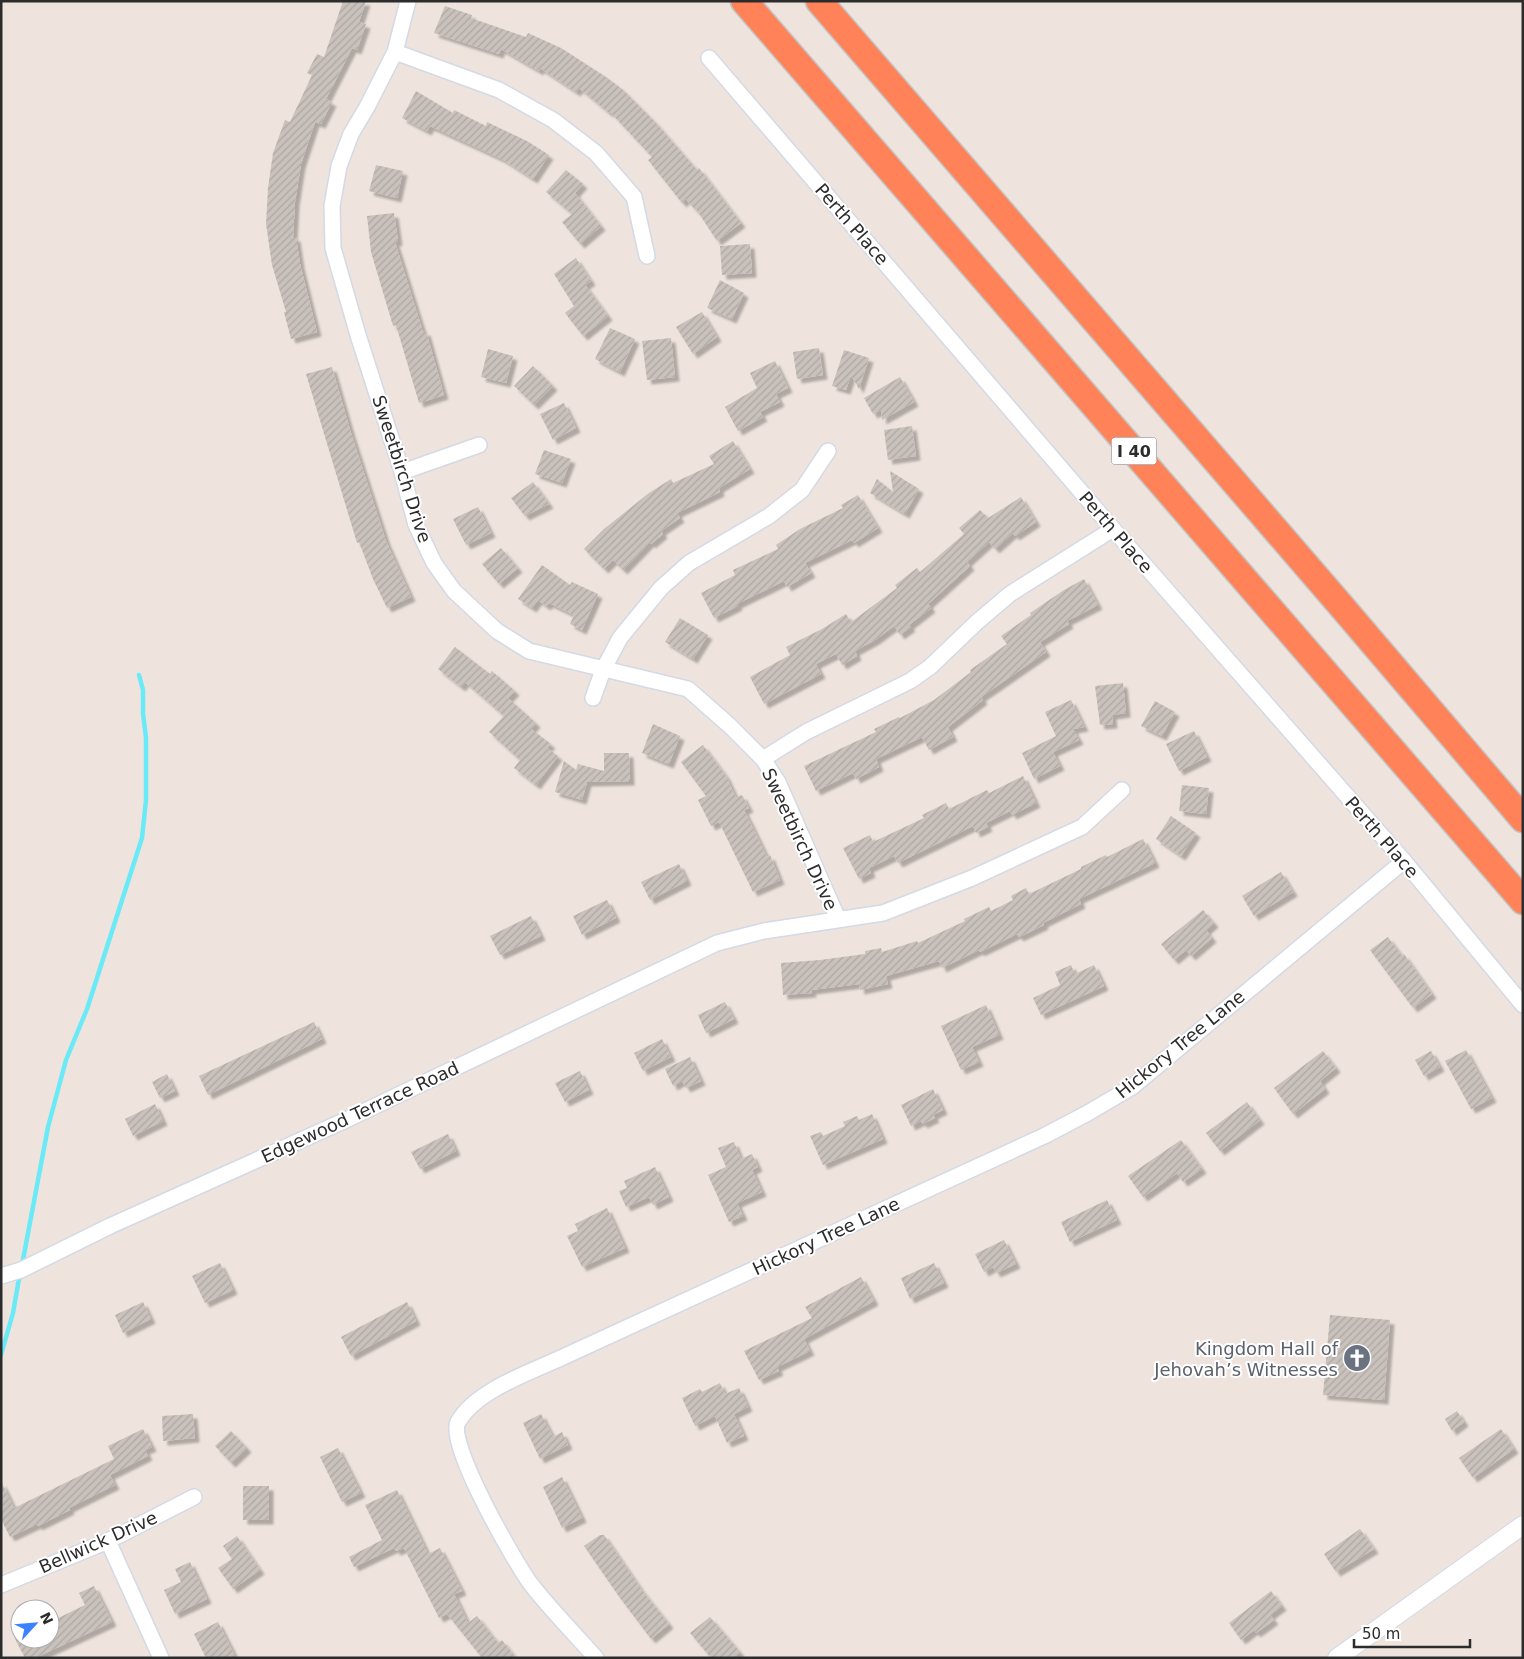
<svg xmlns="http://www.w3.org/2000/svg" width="1524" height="1659" font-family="'DejaVu Sans',sans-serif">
<defs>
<pattern id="building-hatch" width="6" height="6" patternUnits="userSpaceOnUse" patternTransform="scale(1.25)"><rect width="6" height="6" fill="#c9c2bc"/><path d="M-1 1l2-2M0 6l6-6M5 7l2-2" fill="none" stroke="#ada7a2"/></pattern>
<filter id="shadow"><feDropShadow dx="4.5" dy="4.5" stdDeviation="1" flood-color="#0004"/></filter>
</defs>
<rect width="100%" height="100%" fill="#eee4dd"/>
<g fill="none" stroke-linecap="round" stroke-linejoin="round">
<path stroke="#6aeaf7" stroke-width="4.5" d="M22,1265l26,-138 18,-67 21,-51 55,-171 4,-38v-62l-3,-25v-23l-4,-15
M1,1355l12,-42 7,-40"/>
</g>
<path fill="url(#building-hatch)" filter="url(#shadow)" d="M343,1h23l-7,21 7,2 -9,26 -5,-2 -26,51 6,3 -11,22 -6,-2 -14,42 -6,38 -2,35h3l4,27 17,68 -26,7 -7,-27h2l-14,-47 -6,-41 2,-36 5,-35 12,-33 5,2 22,-47 -5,-2 10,-19 7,3z
M445,6l27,9 -1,3 55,19 2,-4 33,15 45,29 16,12 34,34 41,47 2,-2 42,55 -24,18 -21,-32 -1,1 -9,-11 -4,4 -34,-43 4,-3 -42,-45 -1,1 -30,-25 -3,4 -36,-24 -1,3 -38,-22 -2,5 -65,-21z
M416,91l37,22 1,-3 32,16 1,-4 40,19 22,14 -16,24 -31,-20 -72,-33 -3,5 -25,-13z
M376,165l27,6 -6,27 -28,-7z
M566,170l17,14 -8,9 26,33 -21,18 -18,-22 10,-8 -26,-22z
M394,213l4,28 -3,1 28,90 3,-1 18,64 -25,8 -23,-78 -3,1 -22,-74 -4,-36z
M750,244l2,29 -30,2 -2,-29z
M576,258l15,23 -6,4 23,31 -25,20 -18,-23 9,-7 -20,-32z
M720,280l24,13 -12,26 -25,-11z
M702,312l15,25 -24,17 -17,-27z
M610,328l25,11 -15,33 -25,-13z
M671,338l4,39 -28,3 -5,-39z
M819,348l4,27 -26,4 -4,-27z
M488,349l25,7 -7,27 -25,-6z
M844,350l25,8 -10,31 -8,-14 -5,15 -14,-4z
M775,361l13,27 -12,6 4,8 -20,10 3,5 -25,14 -13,-24 32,-19 -7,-15z
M533,366l20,20 -19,19 -20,-19z
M332,367l19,66 35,108 25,56 -24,11 -14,-29 -14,-37 -2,1 -51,-169z
M900,377l14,25 -32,18 -1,-10 -8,4 -9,-16z
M564,403l12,25 -23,12 -13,-26z
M912,426l4,30 -28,4 -4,-30z
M733,441l17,28 -31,19 1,4 -43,21 3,5 -19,13 2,3 -12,10 -1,-2 -27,28 -10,-10 -9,9 -20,-20 20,-20 45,-36 22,-14 2,4 41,-19 -5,-8z
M544,450l27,9 -9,24 -27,-9z
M890,471l29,18 -14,25 -35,-21 7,-14 16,13z
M533,482l16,22 -24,12 -14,-18z
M858,495l20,33 -24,15 -2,-3 -47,23 6,10 -24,14 -3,-6 -47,23 1,2 -24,12 -13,-25 34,-18 -2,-5 45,-21 -2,-4 24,-16 43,-21 -2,-3z
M1021,497l15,25 -21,14 -2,-3 -18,16 -6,-7 -22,20 3,4 -42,38 3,4 -22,17 2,2 -11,8 -6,-9 -19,14 -20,11 2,5 -15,9 -6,-11 -20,10 5,10 -57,30 -14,-27 40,-22 -4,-8 36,-18 24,-15 5,8 46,-34 -2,-3 22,-17 3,4 44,-38 -5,-6 21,-18 8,8z
M478,507l13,26 -25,12 -13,-26z
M501,548l17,20 -19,16 -17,-20z
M542,565l28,20 2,-3 26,12 -16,36 -12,-6 4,-9 -25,-12 -3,3 -8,-6 -6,8 -14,-9z
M1084,579l14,26 -31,16 2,3 -29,18 6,10 -65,45 2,3 -35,27 5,10 -24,13 -7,-13 -46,22 3,8 -23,12 -3,-6 -37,18 -12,-25 72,-34 -2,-3 25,-12 1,1 34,-18 37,-28 -1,-2 37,-26 -6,-8 30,-21 -1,-2 34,-23z
M680,618l28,17 -15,24 -28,-17z
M455,647l35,27 2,-3 23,20 -7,7 28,25 -5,6 20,15 -4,4 11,8 -22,29 -22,-17 6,-8 -31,-28 15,-16 -39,-34 -4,5 -23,-18z
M1123,683l3,30 -14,2 1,9 -13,1 -5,-39z
M1071,700l13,27 -11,2 6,11 -26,12 7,14 -26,13 -12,-26 34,-17 -11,-24z
M1155,701l20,11 -13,24 -21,-10z
M653,724l27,12 -11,28 -27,-11z
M1194,731l13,26 -28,14 -13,-27z
M703,745l23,31 10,22 6,-3 7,13 -5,2 23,47 3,-2 10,25 -27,12 -34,-70 -8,4 -13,-26 8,-4 -25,-34z
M604,753h25l1,28 -43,1 -5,18 -27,-8 9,-31 12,9 2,-6 26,7z
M1023,776l13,27 -24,12 -2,-4 -24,12 2,4 -12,6 -3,-7 -75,37 -4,-7 -25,12 2,5 -12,6 -16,-31 27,-13 3,7 51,-24 -2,-3 24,-12 3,6 38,-19 2,3z
M1182,785l27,3 -3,26 -27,-3z
M1171,816l25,17 -15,23 -25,-17z
M1143,839l12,24 -76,36 2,5 -38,19 1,2 -25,12 -2,-3 -37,18 -1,-2 -37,18 -3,-7 -53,15 2,8 -28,6 -1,-6 -48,6 1,3 -29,2 -2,-32 39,-3 45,-6v-3l16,-3 1,4 35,-11 1,2 47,-22 -1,-2 25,-12 2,4 22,-11 -2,-4 15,-8 3,6 52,-25v-2l25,-12 1,2z
M679,864l8,17 -37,19 -9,-18z
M1281,872l12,20 -39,24 -12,-20z
M607,900l9,18 -34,17 -9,-19z
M1203,910l11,13 -8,7 6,8 -21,18 -5,-6 -12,10 -13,-16z
M531,916l10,20 -41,19 -10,-19z
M1388,937l14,19 2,-2 28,40 -19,14 -43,-58z
M1071,965l4,9 19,-9 10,21 -63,29 -8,-17 27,-13 -5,-13z
M725,1002l9,17 -28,14 -8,-18z
M986,1005l13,30 -27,12 7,15 -18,8 -20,-44z
M314,1022l8,17 -114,56 -9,-19z
M662,1039l9,18 -28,14 -9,-18z
M1466,1050l26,48 -21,11 -26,-48z
M1323,1051l13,17 -16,13 5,8 -32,25 -19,-26z
M1431,1051l9,16 -16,9 -9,-16z
M690,1057l11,24 -15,7 -4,-7 -9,5 -8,-17z
M580,1071l9,19 -24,12 -10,-19z
M167,1074l8,17 -15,7 -8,-16z
M933,1089l10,21 -10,5 2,3 -12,6 -2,-3 -10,5 -10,-21z
M1247,1102l13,18 -40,31 -14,-18z
M155,1104l8,17 -30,15 -8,-17z
M872,1114l11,25 -60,26 -13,-29 11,-4 2,4 22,-10 -2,-4 14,-6 2,4z
M448,1134l8,17 -36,18 -9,-17z
M1181,1140l21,29 -19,13 -6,-9 -34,24 -15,-21z
M734,1142l7,17 11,-5 6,13 -6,3 10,22 -25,11 6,13 -14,6 -21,-47 18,-8 -8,-19z
M655,1167l14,30 -16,8 -4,-8 -23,10 -7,-16 8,-3 -3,-7z
M1107,1200l10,20 -47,22 -9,-20z
M607,1208l18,40 -43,19 -15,-31 11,-5 -3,-7z
M1004,1240l12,24 -20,9 -3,-6 -9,5 -9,-18z
M220,1263l13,27 -28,13 -13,-27z
M934,1263l10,20 -34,16 -9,-21z
M861,1277l13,24 -70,38 6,12 -33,16 2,4 -20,9 -15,-29 68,-33 -7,-11z
M143,1302l8,17 -28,14 -8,-18z
M407,1302l9,19 -65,35 -10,-19z
M1330,1315l60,5 -6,80 -61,-5z
M720,1383l5,11 14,-6 9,19 -14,7 10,22 -17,7 -12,-27 -20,10 -13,-28 18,-9 2,3z
M1457,1411l7,11 -12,9 -7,-12z
M193,1414l2,24 -32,3 -1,-25z
M541,1414l12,23 9,-5 6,13 -28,14 -17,-36z
M143,1429l9,18 -7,3 3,6 -38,19 5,10 -46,23 1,2 -32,16 -1,-2 -27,13 -9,-18v-38l13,27 100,-49 -6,-13z
M1501,1429l13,20 -41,29 -14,-20z
M231,1431l16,17 -16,15 -16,-17z
M338,1448l23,45 -19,9 -22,-45z
M562,1477l20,41 -20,10 -19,-41z
M243,1486h26v34h-26z
M397,1490l31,64 12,-6 22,43 -8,3 14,29 9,-7 21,27 4,-3 14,18h-34l-35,-44 -8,4 -35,-70 -8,3 -2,-3 -40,19 -5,-10 33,-17 -17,-35z
M1360,1529l14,20 -38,23 -12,-18z
M600,1535h4l37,54 28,35 -18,15 -31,-41 -36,-52z
M237,1536l23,34 -27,19 -15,-21 14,-9 -9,-13z
M190,1562l17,37 -32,15 -11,-24 17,-8 -6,-13z
M94,1586l18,36 -77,36h-10l-10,-19h35v-17l35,-17 -6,-12z
M1271,1591l11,15 -12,9 4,5 -18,13 -2,-3 -13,10 -12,-17z
M710,1617l30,35 -7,6h-22l-21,-25z
M218,1622l18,36h-30l-12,-24z"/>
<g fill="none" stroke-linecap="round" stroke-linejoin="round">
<g stroke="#d3d9e5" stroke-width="18">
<path id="minor" d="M408,1l-13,51 -28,55 -16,27 -12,32 -7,40 1,42 25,87 44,137 14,53 18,38 20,28 43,40 32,20 159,38 42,37 33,33 15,23 60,137
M395,52l104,38 54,30 43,33 38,44 13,59
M709,58l404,471 291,332 119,144
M402,472l77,-27
M593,698l10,-28 17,-32 41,-50 28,-25 80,-47 33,-26 26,-39
M763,759l43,-27 104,-51 20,-14 47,-45 33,-28 103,-65
M1,1276l20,-6 89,-44 238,-107 369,-176 47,-12 119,-18 89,-35 110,-51 40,-37
M108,1541l53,117
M1,1585l107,-44 86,-44
M596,1658c-22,-25 -46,-49 -66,-75 -15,-21 -84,-140 -72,-161 18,-32 73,-50 105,-65l481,-221 42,-22 46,-27 272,-226"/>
</g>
<g stroke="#d3d9e5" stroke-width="20">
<path id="tertiary" d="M1337,1658l186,-133"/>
</g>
<g stroke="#c4c4c4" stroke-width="29">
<path id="motorway" d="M744,1l779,900
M819,1l518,600 186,218"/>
</g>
<use href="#minor" stroke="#fff" stroke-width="15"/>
<use href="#tertiary" stroke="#fff" stroke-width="18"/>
<use href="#motorway" stroke="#ff8258" stroke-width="26"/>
</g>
<defs>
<g id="church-disc" transform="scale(1.4375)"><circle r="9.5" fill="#6b7280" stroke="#fff"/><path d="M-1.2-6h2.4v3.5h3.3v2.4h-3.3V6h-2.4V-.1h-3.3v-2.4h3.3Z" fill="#fff"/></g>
</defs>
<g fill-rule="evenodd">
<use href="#church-disc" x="1357" y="1358"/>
</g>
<g text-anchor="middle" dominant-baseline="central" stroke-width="4" stroke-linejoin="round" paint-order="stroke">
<rect fill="#fff" stroke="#6b6b6b" stroke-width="1" x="1111.5" y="437.5" width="45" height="27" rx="4"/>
<g font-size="16" font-weight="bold" fill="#2c2c2c">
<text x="1134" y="451">I 40</text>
</g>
<g font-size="18" fill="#2c2c2c" stroke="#fff">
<text transform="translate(852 224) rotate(49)">Perth Place</text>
<text transform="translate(402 469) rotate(72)">Sweetbirch Drive</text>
<text transform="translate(1116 532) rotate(49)">Perth Place</text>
<text transform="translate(1382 837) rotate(49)">Perth Place</text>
<text transform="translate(800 839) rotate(65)">Sweetbirch Drive</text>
<text transform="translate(1180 1044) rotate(-39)">Hickory Tree Lane</text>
<text transform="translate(360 1112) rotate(-25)">Edgewood Terrace Road</text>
<text transform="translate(826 1236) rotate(-25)">Hickory Tree Lane</text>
<text transform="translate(98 1542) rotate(-24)">Bellwick Drive</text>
</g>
<g font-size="18" fill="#5b616d" stroke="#fff" text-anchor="end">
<text x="1338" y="1348">Kingdom Hall of<tspan x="1338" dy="21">Jehovah’s Witnesses</tspan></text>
</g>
</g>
<rect width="1524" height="1659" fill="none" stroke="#2c2c2c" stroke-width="5"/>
<g transform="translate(35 1624) rotate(64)"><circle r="24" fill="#ffffff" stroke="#ababab"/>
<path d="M0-4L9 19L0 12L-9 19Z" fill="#3a82ff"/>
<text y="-8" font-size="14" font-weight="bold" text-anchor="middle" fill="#2c2c2c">N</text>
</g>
<path d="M1354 1639v8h116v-8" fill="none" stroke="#2c2c2c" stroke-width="2.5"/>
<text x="1362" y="1639" font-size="15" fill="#2c2c2c" stroke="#ffffff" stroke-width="4" paint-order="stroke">50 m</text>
</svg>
